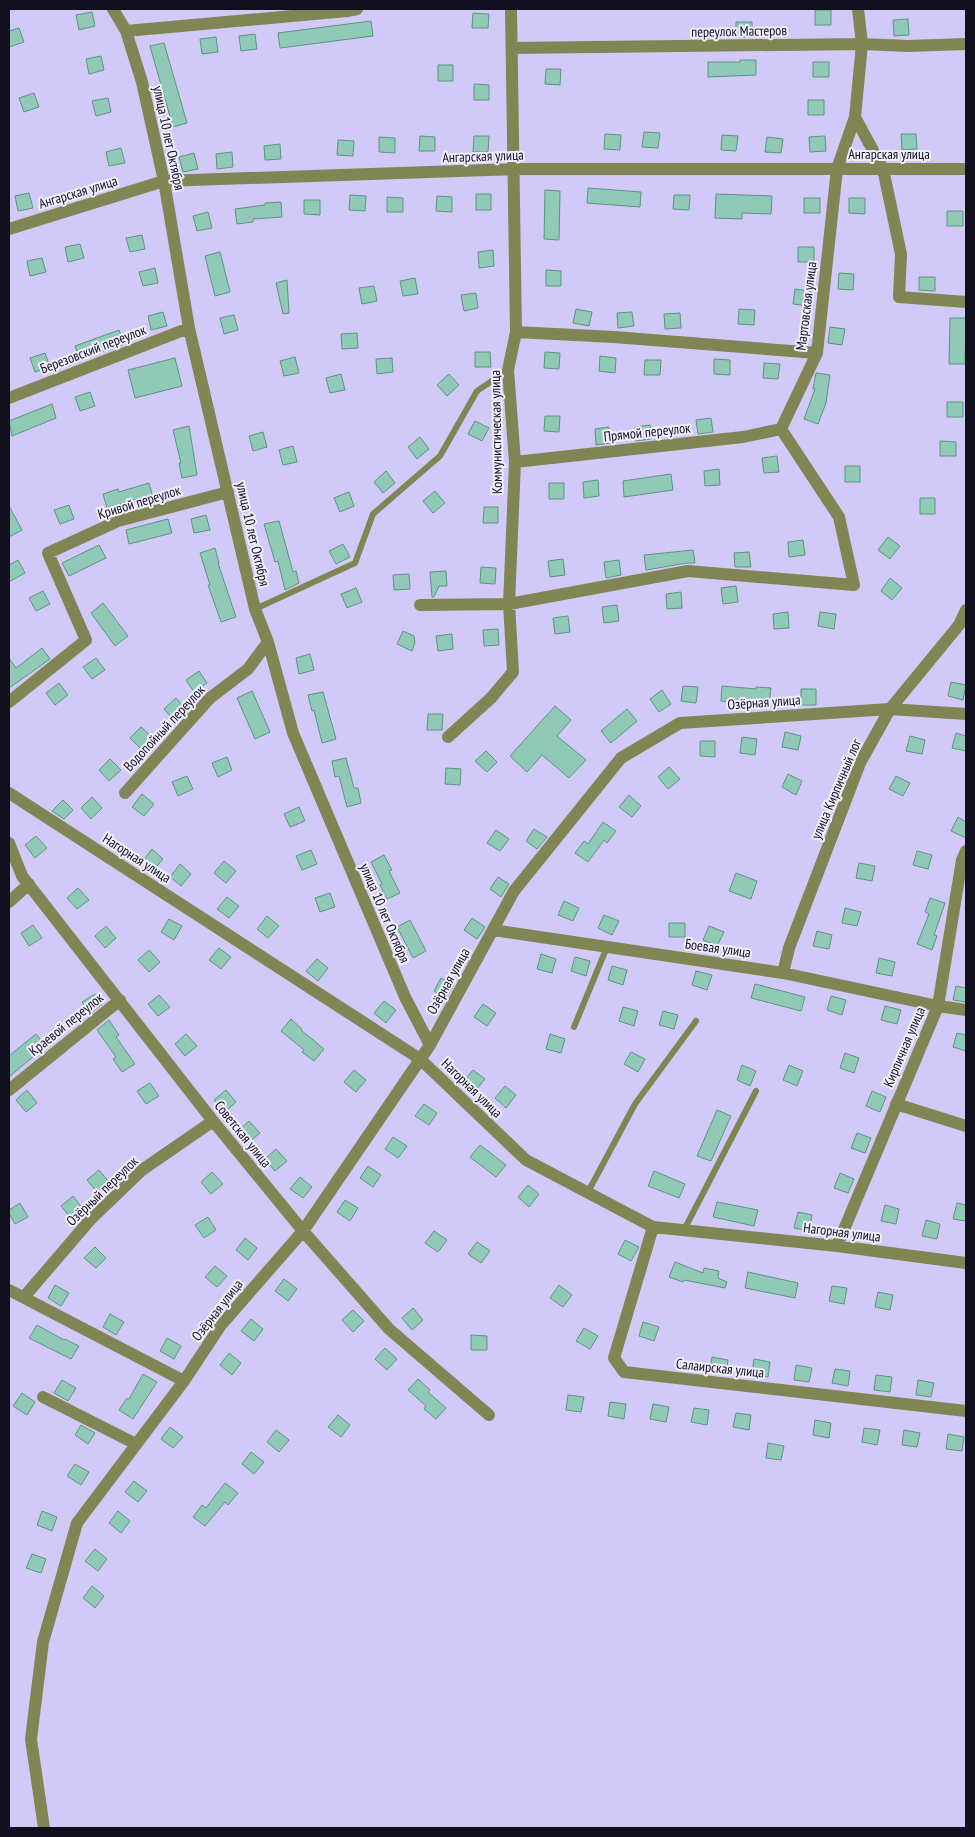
<svg xmlns="http://www.w3.org/2000/svg" width="975" height="1837" font-family="'PT Sans Narrow',sans-serif">
<rect width="100%" height="100%" fill="#d1c9f7"/>
<path fill="#91c9b7" stroke="#5c9382" d="M815,10h16v15h-16z
M92,12l3,14 -16,4 -3,-15z
M473,13l16,1 -1,14h-16z
M908,19l1,16 -15,1 -1,-16z
M371,21l2,15 -93,12 -2,-15z
M736,22h16v15h-16z
M19,28l5,14 -15,5v-16z
M255,34l2,15 -16,2 -2,-15z
M216,37l2,15 -16,2 -2,-15z
M164,43l23,80 -14,4 -23,-81z
M101,56l3,14 -15,4 -3,-15z
M740,60h16v15l-48,2v-15h32z
M813,62h16v15h-16z
M438,65h15v16h-15z
M546,69h15l-1,16 -15,-1z
M474,84l15,1v15h-15z
M34,93l5,14 -15,5 -5,-14z
M108,98l3,14 -15,4 -4,-15z
M808,100h16v15h-16z
M644,132l16,1 -2,15 -16,-1z
M605,134l16,1 -1,15 -16,-1z
M901,134h15l1,15 -15,1z
M722,135l16,1 -2,15 -15,-1z
M420,136l15,1v14h-16z
M474,136h15l-1,16h-15z
M825,136l1,15 -16,1 -1,-15z
M379,137l16,1v15l-16,-1z
M767,137l16,2 -2,14 -16,-1z
M338,140l16,1 -1,15 -16,-1z
M280,144l1,15 -16,1 -1,-14z
M121,148l4,15 -16,3 -3,-14z
M232,152l1,15 -16,2 -1,-15z
M194,153l4,16 -15,3 -4,-15z
M588,188l53,4 -1,15 -53,-4z
M545,190l15,1 -1,49 -15,-1z
M29,193l4,15 -15,3 -3,-15z
M476,194h15v16h-15z
M716,194l56,2 -1,18 -29,-1v6l-27,-1z
M350,195l16,1 -1,15 -16,-1z
M674,195h16l-1,15 -16,-1z
M437,196l15,1v15l-16,-1z
M387,197l16,1v14h-16z
M804,198h16v15h-16z
M849,198h16v16l-16,-1z
M304,200h16v15l-16,-1z
M281,202l1,15 -29,2v3l-16,2 -2,-15 30,-4v-2z
M947,211h16v15h-16z
M208,212l4,16 -15,3 -4,-15z
M142,235l3,14 -15,3 -4,-14z
M80,244l4,14 -16,4 -3,-15z
M798,247h16v15h-16z
M493,250l1,16 -15,2 -1,-16z
M220,252l10,40 -15,4 -10,-40z
M42,258l4,14 -16,4 -3,-15z
M155,268l3,15 -15,3 -4,-14z
M546,270l15,1v15h-15z
M839,273l15,1 -1,16 -15,-1z
M919,277h16v14l-16,-1z
M415,278l3,16 -15,2 -3,-15z
M287,280l2,33 -6,1 -7,-31z
M374,286l3,15 -15,3 -3,-16z
M795,289l16,2 -2,15 -16,-2z
M476,293l2,15 -14,3 -3,-16z
M576,309l16,3 -3,14 -16,-3z
M739,309l16,1 -1,15 -16,-1z
M163,312l4,14 -16,4 -3,-14z
M632,312l2,14 -16,2 -1,-15z
M680,313l1,15 -16,1 -1,-15z
M234,315l4,15 -14,4 -4,-16z
M950,318h16l-1,46h-16z
M830,327l15,2 -3,16 -14,-2z
M119,330l5,14 -44,16 -5,-14z
M357,333l1,15 -16,1 -1,-15z
M475,352h15l1,15h-16z
M545,352l15,1 -1,16 -15,-1z
M45,353l5,14 -15,5 -5,-14z
M600,356l16,2 -1,15 -16,-2z
M295,357l4,16 -15,3 -4,-15z
M175,358l7,28 -47,12 -7,-28z
M392,358l1,14 -16,2 -1,-15z
M714,359l16,1v15l-16,-1z
M645,360h16l-1,15h-16z
M764,363l16,1 -2,15 -15,-1z
M816,373l14,2 -4,28 -8,21 -14,-5 11,-30h-2z
M341,374l4,16 -15,3 -4,-15z
M449,374l10,11 -12,11 -10,-11z
M90,392l5,14 -15,5 -5,-14z
M947,402h16v15h-16z
M52,404l4,14 -44,18 -3,-15z
M545,416h15l-1,16 -15,-1z
M711,418l2,14 -15,2 -2,-14z
M475,421l14,7 -7,13 -14,-7z
M650,425l1,14 -15,2 -1,-14z
M189,426l8,49 -15,3 -3,-15h2l-8,-33z
M609,427l2,16 -15,2 -1,-16z
M263,432l4,15 -14,4 -4,-15z
M420,437l9,12 -12,10 -9,-12z
M940,441l16,1v14h-16z
M293,446l4,16 -14,3 -4,-15z
M777,456l2,16 -15,1 -2,-15z
M845,466h15v16h-15z
M719,469l1,16 -15,1 -1,-15z
M386,471l9,12 -12,10 -9,-11z
M671,474l2,16 -49,7 -1,-16z
M598,480l1,16 -15,2 -1,-16z
M149,483l4,15 -15,4 -1,-3 -30,9 -4,-14 15,-5 1,3z
M549,483h15v16h-15z
M435,491l10,12 -12,10 -10,-12z
M349,492l5,14 -14,6 -6,-14z
M920,498h15v16h-15z
M69,505l5,14 -14,5 -6,-14z
M9,506l13,24 -13,7z
M484,507h14v16h-15z
M206,515l4,15 -16,3 -3,-14z
M168,519l4,14 -43,11 -3,-14z
M279,521l14,51 3,-1 3,12 -14,7 -7,-29 -3,1 -11,-38z
M888,537l12,9 -10,13 -12,-9z
M803,540l2,15 -16,2 -1,-15z
M343,544l7,13 -14,7 -7,-13z
M99,545l7,13 -37,18 -7,-13z
M215,548l4,15h-1l18,54 -15,5 -13,-37h2l-10,-32z
M693,550l2,13h-8l-41,7 -2,-15z
M749,552l2,15h-16l-1,-14z
M563,559l2,16 -15,2 -2,-16z
M18,560l7,13 -16,9v-17z
M619,560l2,15 -15,3 -2,-16z
M481,567l15,1 -1,16 -15,-1z
M446,571l1,15h-8l-5,11h-2l-2,-25z
M409,574l1,15 -16,1 -1,-15z
M890,578l12,10 -10,12 -11,-9z
M736,586l2,16 -15,2 -2,-16z
M356,588l6,14 -15,6 -6,-14z
M43,591l7,13 -14,7 -7,-13z
M681,592l1,16 -15,1 -1,-15z
M103,603l25,33 -13,10 -24,-33z
M617,605l2,16 -15,2 -2,-16z
M788,612l1,16 -15,1 -1,-15z
M820,612l16,2 -2,15 -16,-3z
M568,616l2,16 -15,2 -2,-16z
M498,629l1,16 -15,1 -1,-16z
M403,631l11,5 1,6 -3,9 -15,-7z
M452,634l1,15 -15,2 -2,-15z
M42,648l8,11 -41,29v-30l7,10z
M310,654l4,16 -15,4 -3,-16z
M96,658l9,12 -13,9 -9,-12z
M199,671l8,12 -13,9 -8,-12z
M951,682l15,3 -3,15 -15,-4z
M59,683l9,12 -13,10 -9,-12z
M683,686l15,1 -2,16 -15,-2z
M722,686l34,3v-2l15,1 -2,16 -33,-4v3l-15,-2z
M801,689h15v16h-15z
M662,690l9,14 -12,8 -9,-13z
M252,691l18,41 -15,7 -18,-41z
M323,692l13,47 -14,4 -8,-33 -2,1 -4,-16z
M176,698l10,11 -12,11 -10,-11z
M555,706l16,14 -14,16 29,24 -17,18 -27,-23 -15,17 -17,-16z
M627,709l10,12 -26,22 -10,-12z
M428,714h15l-1,16h-15z
M141,727l11,10 -12,11 -10,-10z
M785,732l16,4 -3,14 -16,-3z
M956,733l10,3v15l-14,-3z
M910,736l15,4 -3,14 -16,-3z
M742,737l15,2 -2,16 -15,-2z
M700,741h15v16l-15,-1z
M486,751l11,11 -10,10 -12,-11z
M227,757l5,13 -14,7 -6,-14z
M346,758l8,30h4l3,15 -14,4 -8,-31 -4,1 -3,-16z
M110,759l11,11 -12,11 -10,-11z
M669,767l11,12 -12,10 -10,-12z
M446,768l15,1 -1,16 -15,-1z
M788,774l14,7 -6,14 -14,-8z
M187,776l6,13 -15,7 -6,-14z
M896,776l14,7 -7,13 -14,-7z
M142,794l12,10 -10,12 -12,-9z
M629,795l12,11 -9,11 -13,-10z
M92,797l10,11 -11,11 -10,-11z
M63,800l10,10 -9,9 -12,-8z
M299,807l6,14 -15,6 -6,-13z
M958,817l8,5v16l-15,-7z
M603,822l13,9 -9,12 -3,-3 -16,22 -13,-9 9,-12 4,3z
M534,829l13,8 -10,12 -11,-8z
M496,830l13,9 -9,12 -13,-8z
M36,836l11,12 -12,10 -10,-13z
M152,849l11,10 -10,12 -11,-9z
M311,850l6,14 -15,6 -6,-14z
M917,851l15,4 -4,14 -15,-4z
M384,855l8,15 -3,1 11,22 -13,6 -7,-14 2,-1 -11,-22z
M224,861l12,10 -10,12 -12,-10z
M859,863l16,3 -3,15 -16,-3z
M180,864l11,10 -10,12 -11,-9z
M736,873l21,8 -6,18 -22,-8z
M498,877l11,7 -8,13 -11,-8z
M78,888l11,12 -12,9 -10,-11z
M330,893l5,14 -15,5 -5,-14z
M227,897l12,9 -10,12 -12,-9z
M930,898l15,5 -11,32 3,1 -5,14 -15,-6 12,-30 -4,-2z
M564,901l15,7 -6,13 -15,-6z
M845,908l16,4 -4,14 -15,-3z
M604,915l15,6 -7,14 -14,-7z
M267,916l12,10 -11,12 -11,-9z
M472,918l13,9 -8,12 -13,-9z
M169,919l13,7 -8,14 -13,-8z
M410,920l16,31 -13,7 -16,-31z
M669,923h16v14h-16z
M33,925l9,13 -13,8 -8,-13z
M106,926l10,12 -11,10 -10,-12z
M709,926l15,6 -7,14 -14,-6z
M817,931l15,4 -3,14 -16,-3z
M219,948l12,9 -10,12 -12,-9z
M149,950l11,12 -11,10 -11,-12z
M541,954l15,5 -4,14 -15,-4z
M575,957l15,4 -4,15 -15,-5z
M879,958l16,4 -3,14 -16,-3z
M317,959l11,9 -10,13 -12,-10z
M612,966l15,4 -4,15 -15,-5z
M696,971l16,4 -5,15 -15,-5z
M441,978l13,7 -8,13 -12,-7z
M755,984l50,13 -4,14 -50,-13z
M956,986l10,2v14l-13,-2z
M95,994l7,10 -12,10 -8,-12z
M159,995l11,12 -12,9 -10,-12z
M831,996l15,4 -4,15 -15,-5z
M384,1001l12,9 -10,13 -12,-10z
M483,1004l13,9 -9,13 -13,-9z
M885,1006l16,4 -4,14 -16,-4z
M623,1007l15,4 -4,15 -15,-5z
M663,1011l15,4 -4,14 -15,-4z
M291,1019l11,10 -1,1 23,19 -10,12 -12,-9 2,-2 -23,-19z
M109,1020l10,15 -3,2 19,27 -13,8 -9,-13 3,-2 -19,-27z
M957,1033l9,2v16l-13,-4z
M36,1034l10,12 -37,31v-21z
M186,1034l11,12 -12,10 -10,-12z
M550,1034l15,5 -4,14 -15,-4z
M631,1052l14,7 -7,13 -14,-8z
M845,1053l14,5 -5,15 -14,-5z
M742,1065l14,6 -6,15 -13,-6z
M789,1065l14,6 -6,15 -14,-6z
M354,1070l12,10 -10,12 -12,-10z
M473,1070l12,9 -10,12 -12,-9z
M150,1083l9,13 -13,8 -9,-13z
M505,1086l11,9 -10,13 -11,-10z
M27,1090l10,13 -11,9 -10,-12z
M226,1090l10,12 -11,10 -11,-12z
M872,1091l14,6 -6,15 -14,-6z
M424,1104l13,9 -8,12 -14,-9z
M717,1110l14,6 -20,45 -14,-5z
M249,1121l11,12 -12,10 -10,-12z
M857,1133l14,5 -6,15 -14,-5z
M393,1137l14,9 -9,12 -13,-9z
M480,1145l26,20 -10,12 -26,-20z
M276,1149l11,12 -12,10 -10,-12z
M368,1166l13,9 -8,12 -13,-9z
M99,1170l10,12 -12,10 -10,-12z
M654,1171l31,13 -6,14 -31,-12z
M212,1172l11,12 -12,10 -10,-12z
M840,1173l14,6 -6,14 -14,-5z
M300,1177l12,10 -9,11 -13,-9z
M528,1185l11,9 -10,13 -11,-10z
M73,1196l10,13 -12,9 -10,-12z
M345,1200l13,8 -8,13 -13,-9z
M717,1202l41,8 -4,16 -41,-9z
M20,1203l8,14 -13,7 -6,-11v-3z
M957,1203l9,2v16l-13,-2z
M885,1205l14,4 -3,15 -15,-3z
M798,1212l14,3 -3,16 -15,-3z
M208,1217l8,13 -12,8 -9,-13z
M926,1220l14,4 -3,15 -15,-3z
M434,1231l13,9 -9,12 -13,-9z
M245,1238l12,10 -9,12 -12,-10z
M625,1240l14,7 -8,14 -13,-7z
M477,1242l13,9 -9,12 -13,-9z
M95,1247l11,11 -10,10 -12,-10z
M675,1262l28,11 1,-5 15,3 -1,7 9,4 -2,6 -41,-8 -1,2 -14,-5z
M215,1266l12,10 -10,11 -12,-10z
M748,1272l50,11 -3,15 -50,-10z
M284,1279l13,10 -9,12 -13,-10z
M55,1285l14,8 -8,13 -13,-8z
M559,1285l13,10 -9,12 -13,-9z
M832,1286l15,2 -3,16 -15,-3z
M878,1292l15,3 -3,15 -15,-3z
M413,1308l10,12 -11,10 -10,-12z
M353,1310l11,11 -11,11 -11,-12z
M110,1314l14,8 -8,13 -13,-8z
M251,1319l12,10 -9,12 -13,-10z
M643,1322l16,5 -5,14 -15,-5z
M37,1325l27,15 1,-1 14,7 -8,13 -42,-21z
M584,1328l14,8 -8,13 -14,-8z
M471,1335l16,1v14h-16z
M167,1338l14,8 -7,13 -14,-8z
M385,1348l12,11 -10,11 -12,-11z
M229,1353l12,10 -9,12 -12,-10z
M712,1357l16,3 -2,14 -16,-2z
M754,1359l16,3 -2,15 -16,-3z
M796,1365l16,3 -3,14 -15,-2z
M835,1369l15,2 -2,15 -16,-3z
M143,1374l14,8 -24,37 -14,-9 8,-12 2,1z
M876,1375l16,2 -2,15 -16,-2z
M418,1379l12,11 -2,2 18,16 -10,11 -12,-10 2,-3 -18,-16z
M62,1380l14,8 -8,13 -14,-8z
M918,1380l16,3 -3,14 -15,-2z
M22,1393l13,9 -8,13 -14,-9z
M568,1395l16,2 -3,15 -15,-2z
M610,1402l16,2 -2,15 -16,-3z
M653,1404l16,3 -3,15 -16,-3z
M694,1408l15,2 -2,15 -16,-3z
M736,1413l15,2 -2,15 -16,-3z
M338,1415l12,10 -9,12 -13,-10z
M815,1420l16,3 -2,15 -16,-3z
M81,1425l14,8 -7,11 -13,-9z
M170,1427l13,10 -10,11 -12,-9z
M864,1428l16,2 -3,15 -15,-3z
M276,1430l13,10 -10,12 -12,-10z
M904,1430l16,3 -3,14 -15,-2z
M948,1434l16,3 -2,14 -16,-2z
M768,1443l16,3 -3,14 -15,-2z
M251,1452l13,10 -10,12 -12,-10z
M75,1464l14,8 -8,13 -14,-9z
M134,1481l13,10 -9,11 -13,-10z
M225,1483l13,10 -10,12 -3,-3 -20,24 -12,-9 9,-12 4,3z
M42,1511l15,6 -5,14 -15,-6z
M118,1511l12,10 -9,12 -12,-10z
M95,1549l12,10 -9,12 -13,-10z
M32,1554l14,5 -5,14 -15,-5z
M92,1586l12,10 -9,12 -12,-10z"/>
<g fill="none" stroke-linecap="round" stroke-linejoin="round">
<path stroke="#808553" stroke-width="6" d="M255,609l100,-46 18,-49 67,-58 37,-65 31,-21
M574,1027l33,-80
M588,1192l47,-88 61,-83
M684,1230l72,-139"/>
<path stroke="#808553" stroke-width="12" d="M113,9l13,22 16,51 22,99 25,147 66,281 13,33 25,91 112,264 25,48
M126,31l221,-20 10,-2
M512,48l350,-4 46,2 58,-2
M855,117l28,52 18,85 -2,43 67,5
M9,229l155,-48 350,-12h452
M516,332l98,5 203,16
M9,398l180,-70
M515,462l228,-25 38,-8
M420,605l89,-1 179,-33 166,14 -15,-68 -58,-88 36,-76 20,-184 18,-52 7,-73 -4,-35
M9,702l77,-62 -38,-87 70,-32 110,-29
M448,737l43,-39 22,-26 -4,-68 6,-142 -7,-92 8,-38 -5,-323
M9,793l411,266 106,101 127,67 184,19 129,17
M125,793l85,-95 38,-29 20,-27
M9,843l13,33 191,245 90,110 86,98 100,86
M9,902l20,-18
M493,930l290,43 155,33 28,4
M783,973l6,-25 71,-185 30,-54 69,-84 7,-15
M9,1090l111,-90
M896,1104l70,22
M653,1227l-39,131 10,14 342,39
M837,1246l101,-240 24,-146 4,-9
M9,1290l175,91
M24,1297l66,-77 52,-50 71,-49
M43,1397l93,47
M44,1828l-13,-89 12,-97 34,-119 107,-142 37,-56 82,-94 127,-186 84,-154 107,-133 59,-35 210,-14 76,5"/>
</g>
<g text-anchor="middle" dominant-baseline="central" stroke-width="4" stroke-linejoin="round" paint-order="stroke">
<g font-size="14" fill="#110e1e" stroke="#f1effd">
<text transform="translate(739 31) rotate(-1)">переулок Мастеров</text>
<text transform="translate(169 138) rotate(78)">улица 10 лет Октября</text>
<text x="889" y="154">Ангарская улица</text>
<text transform="translate(483 156) rotate(-2)">Ангарская улица</text>
<text transform="translate(78 192) rotate(-17)">Ангарская улица</text>
<text transform="translate(806 306) rotate(-83)">Мартовская улица</text>
<text transform="translate(93 349) rotate(-21)">Березовский переулок</text>
<text transform="translate(496 432) rotate(-91)">Коммунистическая улица</text>
<text transform="translate(647 432) rotate(-6)">Прямой переулок</text>
<text transform="translate(139 502) rotate(-17)">Кривой переулок</text>
<text transform="translate(253 534) rotate(77)">улица 10 лет Октября</text>
<text transform="translate(764 702) rotate(-4)">Озёрная улица</text>
<text transform="translate(164 728) rotate(-47)">Водопойный переулок</text>
<text transform="translate(836 789) rotate(-67)">улица Кирпичный лог</text>
<text transform="translate(137 858) rotate(33)">Нагорная улица</text>
<text transform="translate(385 913) rotate(67)">улица 10 лет Октября</text>
<text transform="translate(718 948) rotate(8)">Боевая улица</text>
<text transform="translate(448 981) rotate(-61)">Озёрная улица</text>
<text transform="translate(66 1024) rotate(-39)">Краевой переулок</text>
<text transform="translate(904 1047) rotate(-67)">Кирпичная улица</text>
<text transform="translate(472 1088) rotate(44)">Нагорная улица</text>
<text transform="translate(243 1134) rotate(51)">Советская улица</text>
<text transform="translate(102 1191) rotate(-44)">Озёрный переулок</text>
<text transform="translate(842 1232) rotate(7)">Нагорная улица</text>
<text transform="translate(217 1310) rotate(-52)">Озёрная улица</text>
<text transform="translate(720 1368) rotate(6)">Салаирская улица</text>
</g>
</g>
<rect width="975" height="1837" fill="none" stroke="#110e1e" stroke-width="20"/>
</svg>
